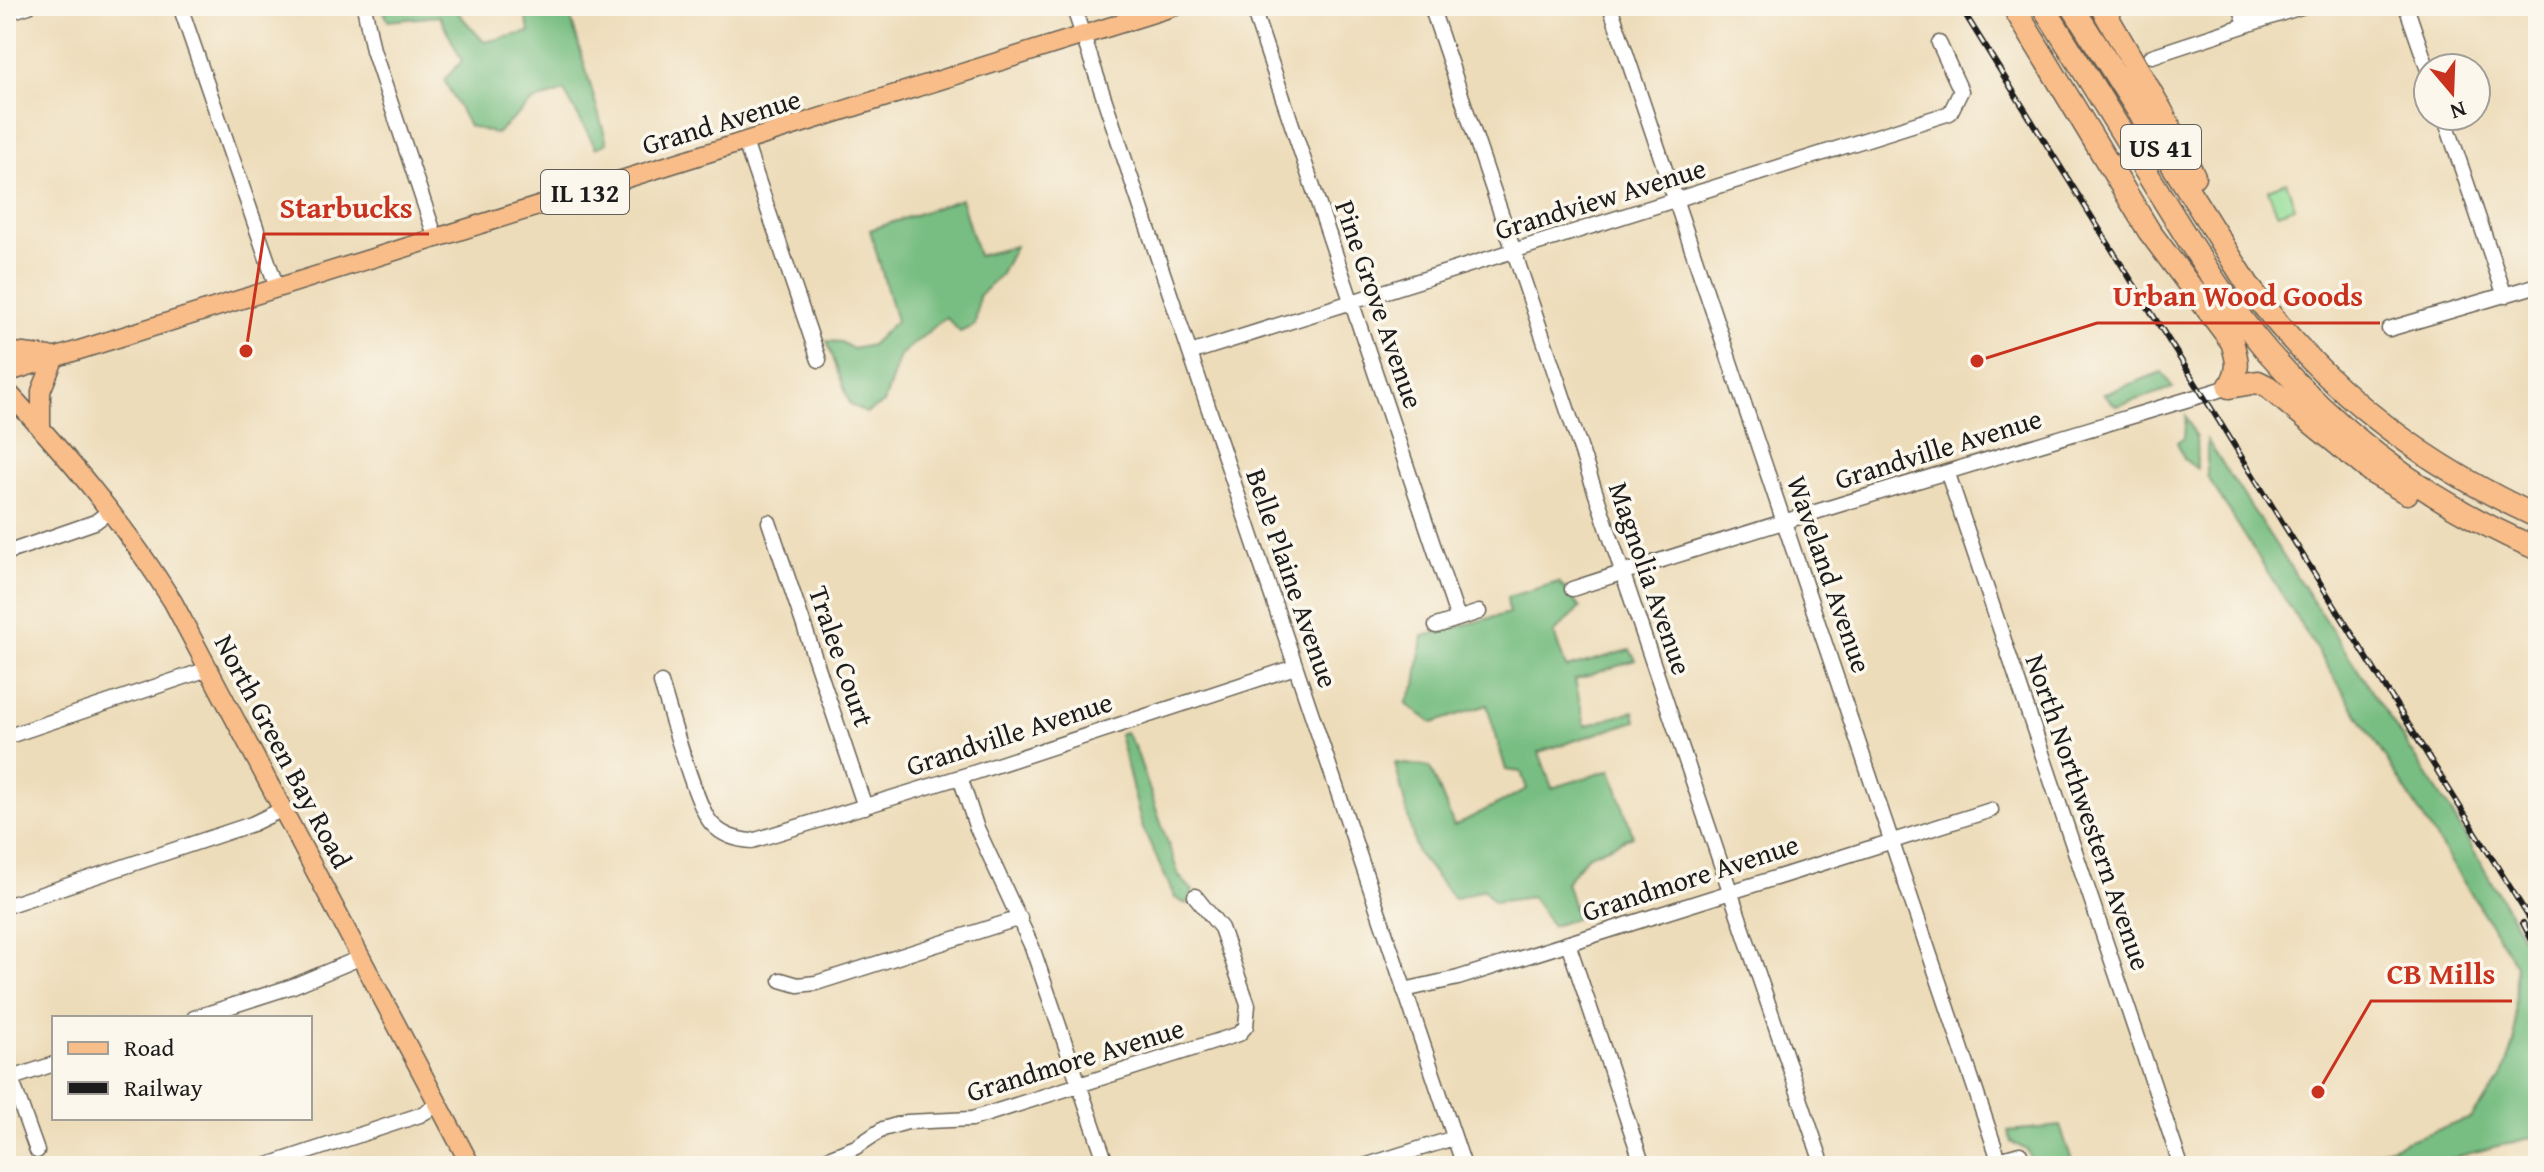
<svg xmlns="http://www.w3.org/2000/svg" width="2544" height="1172" font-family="'Gentium Book Plus',serif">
<rect width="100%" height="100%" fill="#fbf7ec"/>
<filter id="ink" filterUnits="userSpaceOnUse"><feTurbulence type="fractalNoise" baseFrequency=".0125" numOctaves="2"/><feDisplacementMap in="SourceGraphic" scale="16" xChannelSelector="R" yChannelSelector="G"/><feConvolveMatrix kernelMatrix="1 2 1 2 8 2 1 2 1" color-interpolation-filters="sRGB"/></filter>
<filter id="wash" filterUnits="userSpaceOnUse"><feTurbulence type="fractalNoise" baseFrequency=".006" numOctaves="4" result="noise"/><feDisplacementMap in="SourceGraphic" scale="32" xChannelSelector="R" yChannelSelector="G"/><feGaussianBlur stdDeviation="1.8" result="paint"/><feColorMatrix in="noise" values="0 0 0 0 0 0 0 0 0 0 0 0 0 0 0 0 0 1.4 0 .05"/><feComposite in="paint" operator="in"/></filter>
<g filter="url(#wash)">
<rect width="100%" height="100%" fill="#eddcb9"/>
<path fill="#96df9a" stroke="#597e5b" stroke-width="2" d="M2286,182l9,25 -18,6 -9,-24z"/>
<path fill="#78be82" stroke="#4a6d4f" stroke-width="2" d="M382,6h70l32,36 46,-10 -8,-26h81l-32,12 36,125 -11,5 -32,-57 -32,11 -36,32 -27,-8 -25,-46 18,-19 -22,-45 -52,5z
M961,199l17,57 37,-10 -14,28 -22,22 -4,29 -15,7 -14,-15 -46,38 -16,48 -18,10 -16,-9 -23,-63 14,1 12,7 18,-4 25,-24 -26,-91z
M2162,372l11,16 -57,18 -12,-12z
M2186,416l10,21 1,32 -13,-10 -7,-17 7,-5z
M2207,440l241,367 64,110 26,55v164l-118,30h-83l134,-48 31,-40 13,-37 1,-76 -309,-489z
M1559,582l21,26 -26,25 12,35 64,-18 6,10 -61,20 10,46 49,-15 2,10 -97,31 13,36 59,-18 22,66 -46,20 -21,26 11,36 -25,8 -20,-29 -38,5 -10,-13 -30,10 -37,-46 -22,-90 35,4 24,59 73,-37 -6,-17 -15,-2 -19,-65 -54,18 -27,-19 10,-19 7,-49 86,-23 -2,-16z
M1125,732l11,18 43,126 14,15 -7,13 -11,-6 -33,-72 -23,-92z
M2060,1126l14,40h-41l-6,-16 -16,-8 -3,-11z"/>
</g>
<g filter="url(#ink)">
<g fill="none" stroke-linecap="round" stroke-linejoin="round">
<g stroke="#655f53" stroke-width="17">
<path id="minor" d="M180,6l97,282
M364,6l9,44 63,189
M1073,6l391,1160
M1252,6l206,613
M1431,6l392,1160
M1610,6l389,1154
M2240,6l6,18
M2406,6l22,64
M13,11l16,-5
M2152,56l152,-50
M2444,116l61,180
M745,142l74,218
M2389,329l149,-44
M1190,353l760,-240 11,-22 -22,-48
M1948,474l233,692
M769,522l96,285
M6,553l89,-31 16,-12
M1572,589c218,-71 438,-136 657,-202
M1436,626l43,-14
M661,683c9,28 35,125 51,141 11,12 24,16 40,17l224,-69 319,-105
M6,737l202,-68
M960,777l16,49 56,121 75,219
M6,906l246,-82 31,-15
M1568,943l75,223
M781,980l17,5 18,-2 204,-65
M1404,990l54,-12 533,-168
M194,1018l99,-32 69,-29
M11,1078l26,73
M6,1080l48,-16
M826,1159l30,-12 27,-18 24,-7 65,-3 267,-85 7,-8 2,-21 -27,-77 -26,-32
M265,1166l155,-51 19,-11
M1364,1166l90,-28
M1978,1166l42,-12"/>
</g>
<g stroke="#655f53" stroke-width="21">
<path id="major" d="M6,351l43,5
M6,373l1170,-367
M6,390c62,67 119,134 167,212l298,564
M41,427v-36l14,-34"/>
</g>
<g stroke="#655f53" stroke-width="25">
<path id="highway" d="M2013,6l136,225 83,111c6,19 8,28 -3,45
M2043,6c40,63 79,127 118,190 33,53 66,108 106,155 76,86 166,154 271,198
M2072,6l178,282c75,102 173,176 288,229
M2101,6l60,104 33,66
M2229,387l29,-5 10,5 105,86 34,20"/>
</g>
<use href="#minor" stroke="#fff" stroke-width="14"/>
<use href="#major" stroke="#f8bd89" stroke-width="18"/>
<use href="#highway" stroke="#f8bd89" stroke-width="22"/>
<g stroke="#1c1c1c" stroke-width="6">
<path id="rail" d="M1960,6l578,926
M2523,923l15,29"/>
</g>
<use href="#rail" stroke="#fbf7ec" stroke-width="3" stroke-dasharray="9" stroke-linecap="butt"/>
</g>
</g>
<g text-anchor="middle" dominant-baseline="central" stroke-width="7" stroke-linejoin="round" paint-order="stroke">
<g fill="#fbf7ec" stroke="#5f5e5a" stroke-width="2">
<rect x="2121" y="125" width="80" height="44" rx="6"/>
<rect x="541" y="170" width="88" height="44" rx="6"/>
</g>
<g font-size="26" font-weight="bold" fill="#1c1c1c">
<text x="2161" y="147">US 41</text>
<text x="585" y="192">IL 132</text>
</g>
<g font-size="28" fill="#1c1c1c" stroke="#fbf7ec">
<text transform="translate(721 121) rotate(-17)">Grand Avenue</text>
<text transform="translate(1600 198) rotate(-17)">Grandview Avenue</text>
<text transform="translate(1380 304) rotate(71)">Pine Grove Avenue</text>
<text transform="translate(1938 448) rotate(-17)">Grandville Avenue</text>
<text transform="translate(1830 574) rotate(71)">Waveland Avenue</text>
<text transform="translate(1293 578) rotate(71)">Belle Plaine Avenue</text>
<text transform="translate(1651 578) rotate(71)">Magnolia Avenue</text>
<text transform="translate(842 656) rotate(71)">Tralee Court</text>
<text transform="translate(1009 733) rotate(-18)">Grandville Avenue</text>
<text transform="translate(284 751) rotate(62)">North Green Bay Road</text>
<text transform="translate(2089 812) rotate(71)">North Northwestern Avenue</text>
<text transform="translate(1690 877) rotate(-18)">Grandmore Avenue</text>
<text transform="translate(1075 1059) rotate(-17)">Grandmore Avenue</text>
</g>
</g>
<path fill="none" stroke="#c8321e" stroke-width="3" d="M246 351L264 234H429M1977 361L2097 323H2380M2318 1092L2371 1001H2512"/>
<g fill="#c8321e" stroke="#fbf7ec" stroke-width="3">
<circle cx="246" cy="351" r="8"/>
<circle cx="1977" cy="361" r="8"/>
<circle cx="2318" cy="1092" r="8"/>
</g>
<g font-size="30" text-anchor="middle" font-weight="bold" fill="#c8321e" stroke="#fbf7ec" stroke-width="7" stroke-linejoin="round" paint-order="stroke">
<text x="346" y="218">Starbucks</text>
<text x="2238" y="306">Urban Wood Goods</text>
<text x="2441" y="984">CB Mills</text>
</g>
<rect width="2544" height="1172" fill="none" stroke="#fbf7ec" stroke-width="32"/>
<rect x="52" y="1016" width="260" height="104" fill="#fbf7ec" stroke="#a29f99" stroke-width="2"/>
<rect x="68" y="1042" width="40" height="12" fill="#f8bd89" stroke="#a29f99" stroke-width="2"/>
<text x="124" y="1056" font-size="24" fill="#1c1c1c">Road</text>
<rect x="68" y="1082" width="40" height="12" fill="#1c1c1c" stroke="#a29f99" stroke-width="2"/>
<text x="124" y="1096" font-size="24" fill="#1c1c1c">Railway</text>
<g transform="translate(2452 92) rotate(161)"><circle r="38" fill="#fbf7ec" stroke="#a29f99" stroke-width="2"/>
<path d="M0-6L14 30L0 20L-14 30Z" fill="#c8321e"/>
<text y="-12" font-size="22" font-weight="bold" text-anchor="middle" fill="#1c1c1c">N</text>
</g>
</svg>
